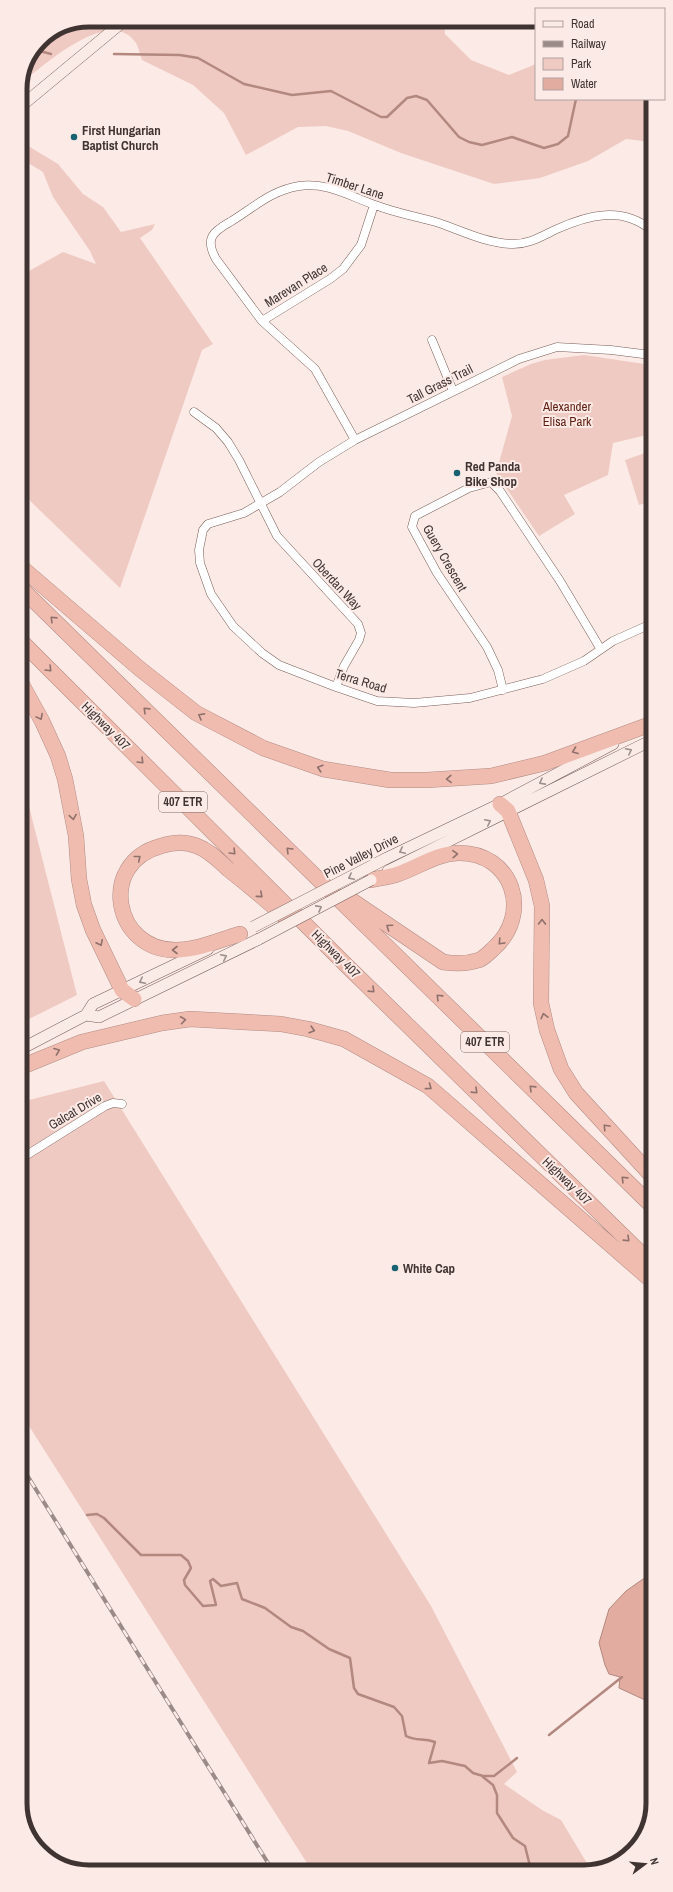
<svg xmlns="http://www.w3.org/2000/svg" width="673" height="1892" font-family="'Archivo Narrow',sans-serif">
<rect width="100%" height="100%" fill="#fceae6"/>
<path fill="#efcac2" d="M444,22l1,12 26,26 38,15 27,-11v35h115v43l-25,-3 -38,22 -48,17 -46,6 -93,-31 -53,-22 -22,-5 -28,1 -52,28 -22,-42 -31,-28 -51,-25c-2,-5 -3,-12 -6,-17 -26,-38 -90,21 -114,39l18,-42 23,-15z
M20,141l38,23 25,30 20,13 18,25 34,-8 -3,6 -12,8 73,106 -11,6 -82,238 -99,-96 -1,-216 43,-24 33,12 -6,-13 -37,-54 -10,-25 -23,-14z
M584,355l67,10v69l-38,9 -5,32 -44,20 11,19 -36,22 -43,-63 16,-57 -10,-39 29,-13 14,-4z
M651,451v50l-12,4 -14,-45z
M21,775l56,220 -56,28z
M104,1081l327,525 86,166 -13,12 38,26 19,10 30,50 -279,1 -290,-456 -1,-313z"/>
<path fill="#e3aca0" stroke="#b2887f" d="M653,1572v124l-8,4 -26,-12 1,-11 -11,-3 -4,-9 -6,-22 10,-34 17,-18z"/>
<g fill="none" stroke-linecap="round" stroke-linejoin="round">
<path stroke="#b2887f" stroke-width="2.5" d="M36,50l15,4
M114,54l66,1 18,3 46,26 48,11 39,-4 50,26h6l20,-19 9,-2 11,4 32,37 10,5 13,3 30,-8 32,11 14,-4 10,-8 8,-37
M87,1515l10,-1 7,4 37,37h40l7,6 3,7 -7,12 1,5 18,21 13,-1 -6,-24 3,-2 8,7 16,-3 5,16 23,9 26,19 12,4 26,18 21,9 4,30 4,6 36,13 8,9 4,20c12,6 17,1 29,6l-6,21 13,-2 23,5 8,7 10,3h11l23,-18
M549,1735l73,-58
M483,1777l10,8 4,10v18l16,25 12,8 6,24"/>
<g stroke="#785e58" stroke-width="9">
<path id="minor" d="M262,321l68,-42 13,-10 18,-24 13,-40
M432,340l21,51
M651,355l-40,-5 -54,-3 -38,12 -164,81 -36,22 -39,30 -36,21 -36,11 -5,6 -4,20 1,13 11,31 22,32 29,27 17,12 57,22 41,14 37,2 56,-5 73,-19 41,-18 29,-20 38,-17
M194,412l22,16 12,14 11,18 38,76 81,88 3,9 -2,7 -15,26 -8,21
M355,440l-40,-71 -53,-48 -46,-62c-11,-20 -4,-27 14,-37 23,-14 42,-32 69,-36 29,-4 50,10 76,19 21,8 43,12 64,18 23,8 47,20 72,21 17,1 31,-8 46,-15 31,-14 65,-23 94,1
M503,690l-5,-20 -11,-23 -50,-74 -25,-46 3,-11 54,-28 22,-6 9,9 60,90 40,67
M22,1158l83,-52 8,-3 9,1"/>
</g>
<g stroke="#785e58" stroke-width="12">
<path id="secondary" d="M20,107l99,-82
M385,859l115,-55 113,-60
M388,871l264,-131
M86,1015l13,2 160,-78
M21,1049l65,-34 7,-11 115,-55"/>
</g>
<g stroke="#b28c84" stroke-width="16">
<path id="motorway" d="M21,567l119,102 56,44 67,35 60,21 67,11h37l64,-4 54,-13 106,-39
M21,588l631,618
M21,641l323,322 308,301
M21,683l21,38 16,35 7,23 11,57 3,43 5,26 9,25 29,60 12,9
M500,804l8,7 28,69 6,26 -1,97 6,27 14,39 15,24 76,83
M351,900l92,62c12,2 24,2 36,-2 5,-2 10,-7 14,-11 40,-35 20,-97 -35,-96 -23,1 -39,14 -60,21 -8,3 -18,4 -27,6
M240,934c-21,6 -42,16 -64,16 -62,1 -79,-87 -15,-104 12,-4 24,-5 36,0 13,5 21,14 31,23 19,15 38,31 56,47
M21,1067l61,-25 80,-19 28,-4 91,5 27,5 36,10 84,47 224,195"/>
</g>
<use href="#minor" stroke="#fff" stroke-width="8"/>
<use href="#secondary" stroke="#faebe7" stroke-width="11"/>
<use href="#motorway" stroke="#f0bcb0" stroke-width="15"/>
<g stroke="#9a8b88" stroke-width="4">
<path id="rail" d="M22,1467l251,404"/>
</g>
<use href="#rail" stroke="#fceae6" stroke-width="2.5" stroke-dasharray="8" stroke-linecap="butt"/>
<g stroke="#785e58" stroke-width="12" stroke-linecap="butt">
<path id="secondary-bridge" d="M253,927l132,-68
M259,939l112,-59"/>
</g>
<use href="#secondary-bridge" stroke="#faebe7" stroke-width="11"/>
</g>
<defs><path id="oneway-chevron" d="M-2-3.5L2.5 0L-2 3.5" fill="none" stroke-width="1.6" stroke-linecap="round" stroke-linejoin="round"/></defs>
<g stroke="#8f716b">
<use href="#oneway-chevron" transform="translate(53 619) rotate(-136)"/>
<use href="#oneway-chevron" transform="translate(49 669) rotate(45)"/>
<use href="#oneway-chevron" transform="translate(146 710) rotate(-136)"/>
<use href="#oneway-chevron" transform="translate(201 716) rotate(-151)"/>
<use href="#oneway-chevron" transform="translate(40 717) rotate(62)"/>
<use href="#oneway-chevron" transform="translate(575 751) rotate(159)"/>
<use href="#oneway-chevron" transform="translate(141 761) rotate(45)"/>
<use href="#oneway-chevron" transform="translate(320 768) rotate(-163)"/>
<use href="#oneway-chevron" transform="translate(449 779) rotate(178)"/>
<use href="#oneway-chevron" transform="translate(73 817) rotate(81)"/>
<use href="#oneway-chevron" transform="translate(289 850) rotate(-135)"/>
<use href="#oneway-chevron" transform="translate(233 852) rotate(45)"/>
<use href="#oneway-chevron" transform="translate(455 854) rotate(-4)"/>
<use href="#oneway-chevron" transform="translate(138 858) rotate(-39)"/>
<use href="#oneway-chevron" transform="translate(260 895) rotate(41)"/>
<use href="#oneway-chevron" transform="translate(542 922) rotate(-89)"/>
<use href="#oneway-chevron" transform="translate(389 927) rotate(-145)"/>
<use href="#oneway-chevron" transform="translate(501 942) rotate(133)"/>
<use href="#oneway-chevron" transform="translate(100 943) rotate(64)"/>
<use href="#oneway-chevron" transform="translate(175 950) rotate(180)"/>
<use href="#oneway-chevron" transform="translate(372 990) rotate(44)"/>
<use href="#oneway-chevron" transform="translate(439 997) rotate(-136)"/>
<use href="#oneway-chevron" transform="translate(544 1016) rotate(-103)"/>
<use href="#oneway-chevron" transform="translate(183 1020) rotate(-8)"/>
<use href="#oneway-chevron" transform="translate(312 1030) rotate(16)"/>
<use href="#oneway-chevron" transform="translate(57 1051) rotate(-21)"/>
<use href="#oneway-chevron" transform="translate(429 1087) rotate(36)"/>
<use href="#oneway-chevron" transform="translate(532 1088) rotate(-136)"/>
<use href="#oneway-chevron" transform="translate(475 1091) rotate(44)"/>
<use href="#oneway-chevron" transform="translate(606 1127) rotate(-133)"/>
<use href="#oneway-chevron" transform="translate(624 1179) rotate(-136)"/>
<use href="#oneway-chevron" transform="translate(627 1239) rotate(44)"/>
</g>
<g stroke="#9d908c">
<use href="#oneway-chevron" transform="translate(629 751) rotate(-27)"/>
<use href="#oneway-chevron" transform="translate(542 782) rotate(152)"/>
<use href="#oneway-chevron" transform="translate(488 822) rotate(-26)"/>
<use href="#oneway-chevron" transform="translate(402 851) rotate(155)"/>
<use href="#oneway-chevron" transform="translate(351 877) rotate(153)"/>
<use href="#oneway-chevron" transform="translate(319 908) rotate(-28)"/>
<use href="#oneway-chevron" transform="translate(224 957) rotate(-26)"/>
<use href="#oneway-chevron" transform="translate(142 981) rotate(154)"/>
</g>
<g fill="#186170" stroke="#fceae6" stroke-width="1.5">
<circle cx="74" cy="137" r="4"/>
<circle cx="457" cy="473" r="4"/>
<circle cx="395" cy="1268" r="4"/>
</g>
<g text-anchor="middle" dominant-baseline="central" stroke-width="4" stroke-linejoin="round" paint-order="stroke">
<g fill="#fceae6" stroke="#786b68" stroke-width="1">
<rect x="159" y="792" width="48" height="20" rx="3"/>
<rect x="461" y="1032" width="48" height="20" rx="3"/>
</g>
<g font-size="12" font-weight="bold" fill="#403432">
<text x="183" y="802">407 ETR</text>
<text x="485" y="1042">407 ETR</text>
</g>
<g font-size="13" font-weight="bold" fill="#403432" stroke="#fceae6" text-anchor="start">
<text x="82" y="130">First Hungarian<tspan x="82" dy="15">Baptist Church</tspan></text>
<text x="465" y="466">Red Panda<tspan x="465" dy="15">Bike Shop</tspan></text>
<text x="403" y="1268">White Cap</text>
</g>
<g font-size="13" fill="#403432" stroke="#fceae6">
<text transform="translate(355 186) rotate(18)">Timber Lane</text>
<text transform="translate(296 285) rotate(-32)">Marevan Place</text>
<text transform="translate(440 384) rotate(-27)">Tall Grass Trail</text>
<text transform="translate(445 558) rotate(60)">Guery Crescent</text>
<text transform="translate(337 584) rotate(47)">Oberdan Way</text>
<text transform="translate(361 681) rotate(17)">Terra Road</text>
<text transform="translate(106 726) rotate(45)">Highway 407</text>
<text transform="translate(361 856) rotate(-27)">Pine Valley Drive</text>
<text transform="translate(336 954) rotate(45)">Highway 407</text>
<text transform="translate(75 1111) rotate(-31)">Galcat Drive</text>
<text transform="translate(567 1181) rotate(44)">Highway 407</text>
</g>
<g font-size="13" fill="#5f1e11" stroke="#fceae6">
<text x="567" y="406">Alexander<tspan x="567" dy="15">Elisa Park</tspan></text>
</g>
</g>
<path d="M0 0H673V1892H0ZM89 27H584A62 62 0 0 1 646 89V1803A62 62 0 0 1 584 1865H89A62 62 0 0 1 27 1803V89A62 62 0 0 1 89 27Z" fill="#fceae6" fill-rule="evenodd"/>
<path fill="none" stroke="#403432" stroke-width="5" d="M89 27H584A62 62 0 0 1 646 89V1803A62 62 0 0 1 584 1865H89A62 62 0 0 1 27 1803V89A62 62 0 0 1 89 27Z"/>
<rect x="535" y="8" width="130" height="92" fill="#fceae6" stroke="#b1a19e"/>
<rect x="543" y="21" width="20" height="6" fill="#faebe7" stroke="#b1a19e"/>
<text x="571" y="28" font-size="12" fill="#403432">Road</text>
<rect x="543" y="41" width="20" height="6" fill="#9a8b88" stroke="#b1a19e"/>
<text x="571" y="48" font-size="12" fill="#403432">Railway</text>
<rect x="543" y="58" width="20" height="12" fill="#efcac2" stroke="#b1a19e"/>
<text x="571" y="68" font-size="12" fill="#403432">Park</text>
<rect x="543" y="78" width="20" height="12" fill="#e3aca0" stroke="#b1a19e"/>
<text x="571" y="88" font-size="12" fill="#403432">Water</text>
<g transform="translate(645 1864) rotate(74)" stroke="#fceae6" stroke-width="3" paint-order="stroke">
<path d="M0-3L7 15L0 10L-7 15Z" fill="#403432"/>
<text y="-6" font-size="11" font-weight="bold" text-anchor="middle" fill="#403432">N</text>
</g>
</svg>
